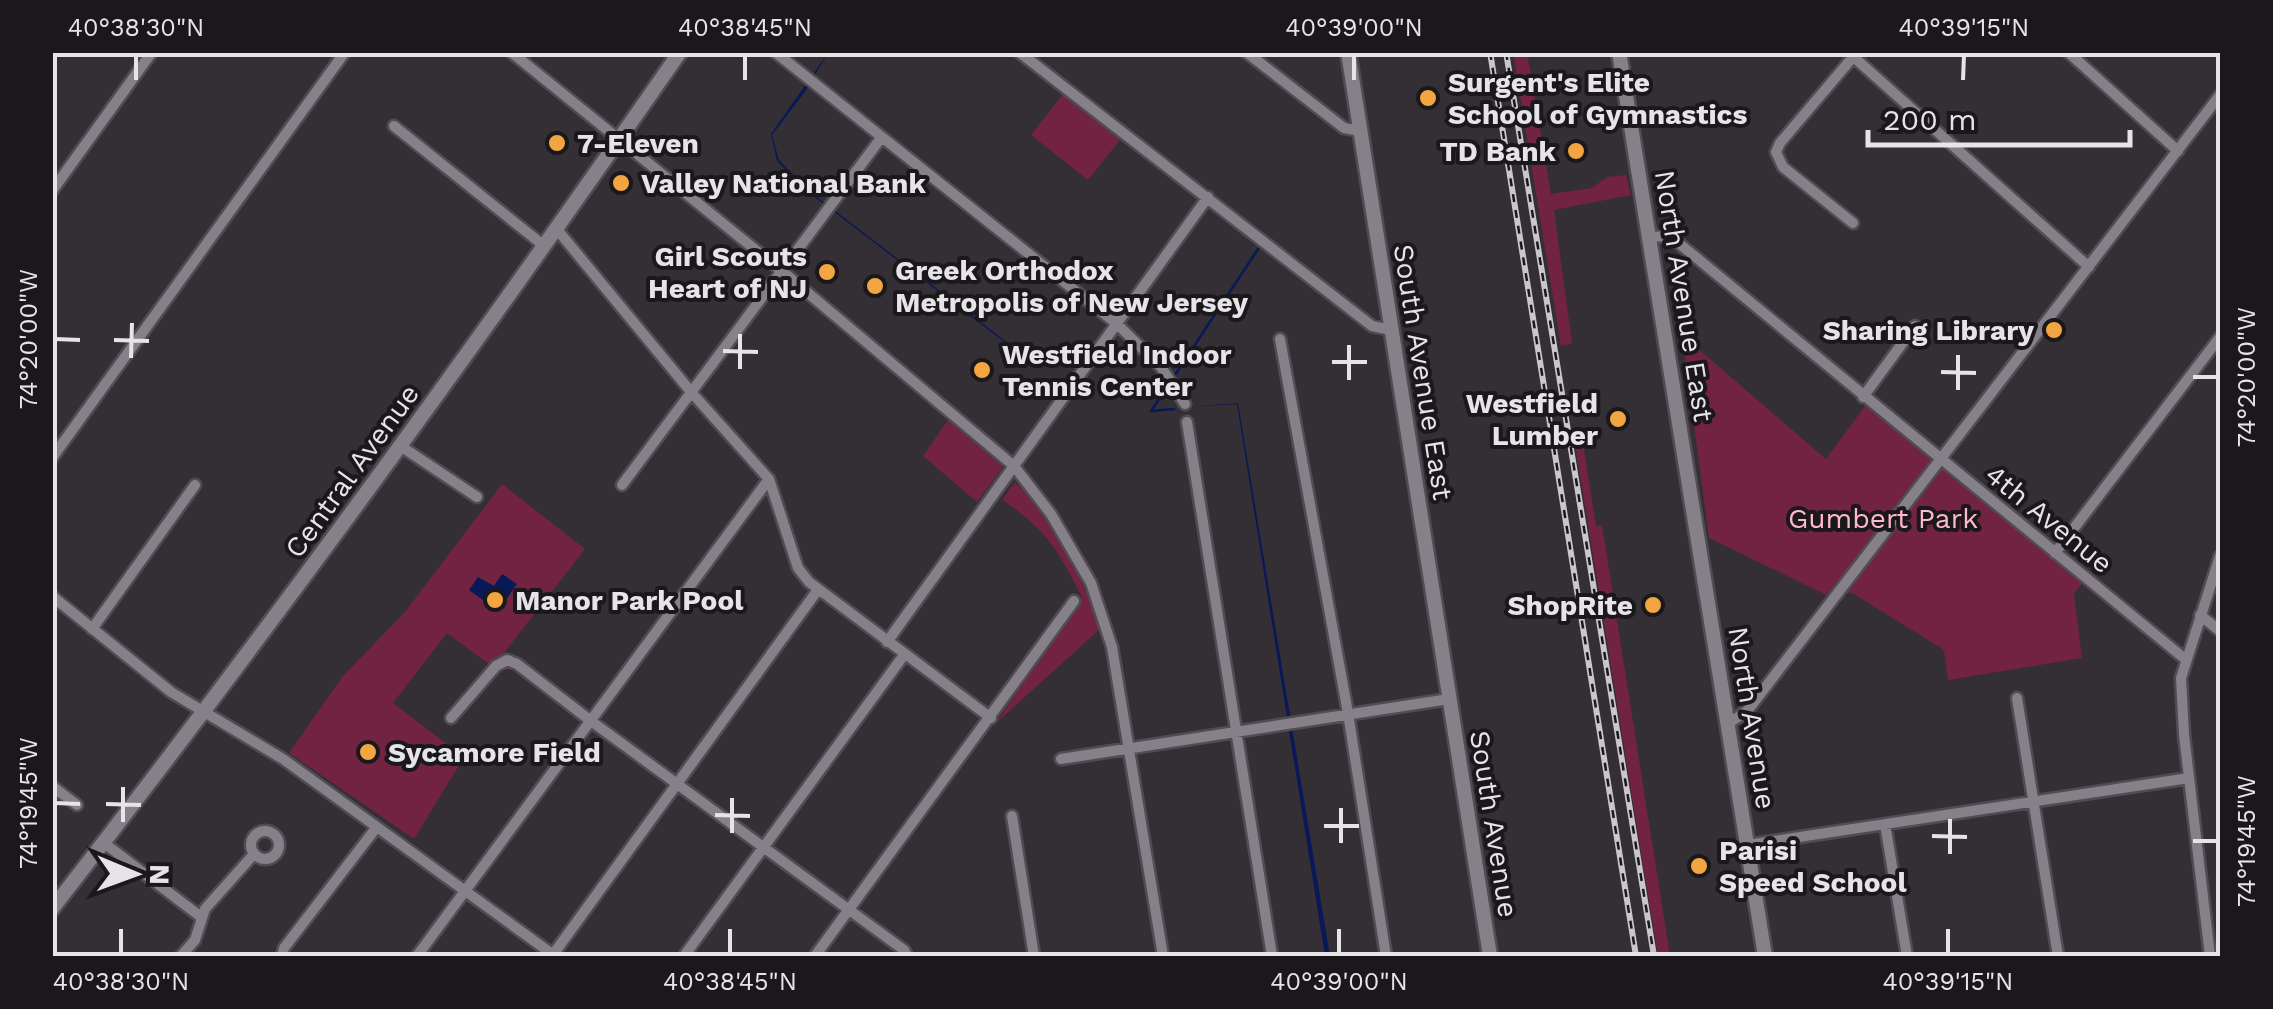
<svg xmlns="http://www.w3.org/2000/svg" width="2273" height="1009" font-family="'Work Sans',sans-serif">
<rect width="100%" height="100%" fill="#332f35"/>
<path fill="#722342" d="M1513,53h14l24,141 41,-6 15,-11 19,-2 5,20 -77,15 18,133 -11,3z
M1063,94l57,46 -32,40 -57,-45z
M1682,335l144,124 42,-57 220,174 -14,18 8,64 -134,22 -4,-30 -90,-56 -22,-6 -6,7 -117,-57z
M948,420l55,47 -26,35 -54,-46z
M1582,437l14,89 6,-1 68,431h-12l-84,-518z
M1015,482c40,43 68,92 84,148l-104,94 87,-126c-22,-46 -37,-70 -80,-98z
M502,484l83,65 -92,118 -46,-34 -54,70 71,54 -50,82 -125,-86 54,-77 62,-64z"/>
<path fill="#091857" d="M828,53l-24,40 -32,42 7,25 30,31 203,155 69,9 -3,5 -67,-13 -203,-155 -31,-31 -6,-27z
M1238,403l92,553h-5l-88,-552 -47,3z
M502,574l15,10 -19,27 -29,-21 9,-13 16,9z"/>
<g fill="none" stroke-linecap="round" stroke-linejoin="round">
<path stroke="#091857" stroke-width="2.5" d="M1175,375l83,-126
M1152,410l14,-22
M1151,411l23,-2"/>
<g stroke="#504c52" stroke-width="15">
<path id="street" d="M511,52l272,220 231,194 37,48 40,69 21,64 51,309
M775,52l342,272 44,43 24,37
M1019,52l353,274 19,4
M1246,52l98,76 16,3
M1848,52l241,215
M2068,52l110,99
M394,126l149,119
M52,191l100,-139
M1853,223l-70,-56 -7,-15 4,-9 73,-86
M555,227l137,166 77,86 29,89 11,14 182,136
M1649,237l21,-1 515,423
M1280,339l68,374 38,243
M1863,397l52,-71
M1187,422l85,534
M402,447l75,50
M52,458l293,-406
M622,485l259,-347
M2055,553l165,-216
M52,596l119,96 112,67 272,197
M2200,615l20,16
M92,629l103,-144
M887,642l321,-445
M2017,698l41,258
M451,718l45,-52 11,-6 10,4 74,57 313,229 3,6
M1728,724l20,-14 472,-615
M1061,759l388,-60
M52,786l25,19
M1012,816l22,140
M1885,824l22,132
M251 845a14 14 0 1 1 28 0a14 14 0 1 1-28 0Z
M104,843l97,74
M1747,845l442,-67
M181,956l14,-16 10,-31 49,-55
M282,956l2,-8 92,-120
M417,956l352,-477
M552,956l265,-365
M684,956l220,-301
M815,956l259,-355
M2210,956l-26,-221 -3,-57 39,-122"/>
</g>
<g stroke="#504c52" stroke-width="19">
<path id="secondary" d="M1348,52l142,904
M1619,52l146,904
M52,909c218,-280 426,-566 628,-857"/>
</g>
<use href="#street" stroke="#868189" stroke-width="10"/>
<use href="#secondary" stroke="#868189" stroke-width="14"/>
<g stroke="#cac6cb" stroke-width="6">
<path id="rail" d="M1490,52l146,904
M1506,52l148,904"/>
</g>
<use href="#rail" stroke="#1a181b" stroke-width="2.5" stroke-dasharray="8" stroke-linecap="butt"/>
</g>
<path fill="none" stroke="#e7e4e8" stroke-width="4" d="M136,80v-25M745,80v-25M1354,80v-25M1963,80l1,-25M55,339l25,1M114,340l35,1M723,351l35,1M131,358l1,-35M1332,362h35M740,369v-35M1941,372l35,1M2193,377h25M1349,380v-35M1958,390v-35M55,803l25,1M106,804l35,1M715,815l35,1M123,822v-35M1324,826h35M732,833v-35M1932,836l35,1M2193,841h25M1341,843v-35M1950,854v-35M121,954v-25M730,954v-25M1339,954v-25M1948,954v-25"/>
<g fill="#f2a541" stroke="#1a181b" stroke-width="4">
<circle cx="1428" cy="98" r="10"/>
<circle cx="557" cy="143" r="10"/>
<circle cx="1576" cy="151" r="10"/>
<circle cx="621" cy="183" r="10"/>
<circle cx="827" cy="272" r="10"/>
<circle cx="875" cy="286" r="10"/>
<circle cx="2054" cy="330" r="10"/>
<circle cx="982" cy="370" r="10"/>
<circle cx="1618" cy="419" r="10"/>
<circle cx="495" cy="600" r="10"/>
<circle cx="1653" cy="605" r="10"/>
<circle cx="368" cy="752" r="10"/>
<circle cx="1699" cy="866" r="10"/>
</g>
<g text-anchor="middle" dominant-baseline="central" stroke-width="8" stroke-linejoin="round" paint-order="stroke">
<g font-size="28" font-weight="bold" fill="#e7e4e8" stroke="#1a181b" text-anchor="start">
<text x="1448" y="82">Surgent's Elite<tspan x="1448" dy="32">School of Gymnastics</tspan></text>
<text x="577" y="143">7-Eleven</text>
<text x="1556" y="151" text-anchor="end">TD Bank</text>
<text x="641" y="183">Valley National Bank</text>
<text x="807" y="256" text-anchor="end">Girl Scouts<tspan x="807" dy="32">Heart of NJ</tspan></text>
<text x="895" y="270">Greek Orthodox<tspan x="895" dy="32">Metropolis of New Jersey</tspan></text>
<text x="2034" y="330" text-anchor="end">Sharing Library</text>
<text x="1002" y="354">Westfield Indoor<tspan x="1002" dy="32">Tennis Center</tspan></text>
<text x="1598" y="403" text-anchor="end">Westfield<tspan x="1598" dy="32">Lumber</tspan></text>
<text x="515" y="600">Manor Park Pool</text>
<text x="1633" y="605" text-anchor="end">ShopRite</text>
<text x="388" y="752">Sycamore Field</text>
<text x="1719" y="850">Parisi<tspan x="1719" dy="32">Speed School</tspan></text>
</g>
<g font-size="28" fill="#e7e4e8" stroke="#1a181b">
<text transform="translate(1684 296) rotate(81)">North Avenue East</text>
<text transform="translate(1423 372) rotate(81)">South Avenue East</text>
<text transform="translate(352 471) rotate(-54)">Central Avenue</text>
<text transform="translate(2049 519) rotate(39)">4th Avenue</text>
<text transform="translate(1752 718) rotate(81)">North Avenue</text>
<text transform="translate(1494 824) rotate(81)">South Avenue</text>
</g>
<g font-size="28" fill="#ffb7cc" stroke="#1a181b">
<text x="1883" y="518">Gumbert Park</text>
</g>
</g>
<rect width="2273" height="1009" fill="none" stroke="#1a181b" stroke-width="110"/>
<g transform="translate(135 874) rotate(91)" stroke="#1a181b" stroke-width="8" paint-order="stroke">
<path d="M0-8L18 38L0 25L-18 38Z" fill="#e7e4e8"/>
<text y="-15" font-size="28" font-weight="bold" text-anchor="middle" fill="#e7e4e8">N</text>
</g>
<path d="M1868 130v15h262v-15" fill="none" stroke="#e7e4e8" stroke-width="5"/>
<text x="1883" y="130" font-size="30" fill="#e7e4e8" stroke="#1a181b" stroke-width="8" paint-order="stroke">200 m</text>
<rect x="55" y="55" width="2163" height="899" fill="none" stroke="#e7e4e8" stroke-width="4"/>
<g font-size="25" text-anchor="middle" fill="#e7e4e8">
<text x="136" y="36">40°38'30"N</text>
<text x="745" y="36">40°38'45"N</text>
<text x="1354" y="36">40°39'00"N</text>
<text x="1964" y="36">40°39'15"N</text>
<text transform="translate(28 339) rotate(-90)" y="9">74°20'00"W</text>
<text transform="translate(2246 377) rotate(-90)" y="9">74°20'00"W</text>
<text transform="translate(28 803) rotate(-90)" y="9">74°19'45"W</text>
<text transform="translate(2246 841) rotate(-90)" y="9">74°19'45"W</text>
<text x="121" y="990">40°38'30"N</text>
<text x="730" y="990">40°38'45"N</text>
<text x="1339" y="990">40°39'00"N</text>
<text x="1948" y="990">40°39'15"N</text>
</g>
</svg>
